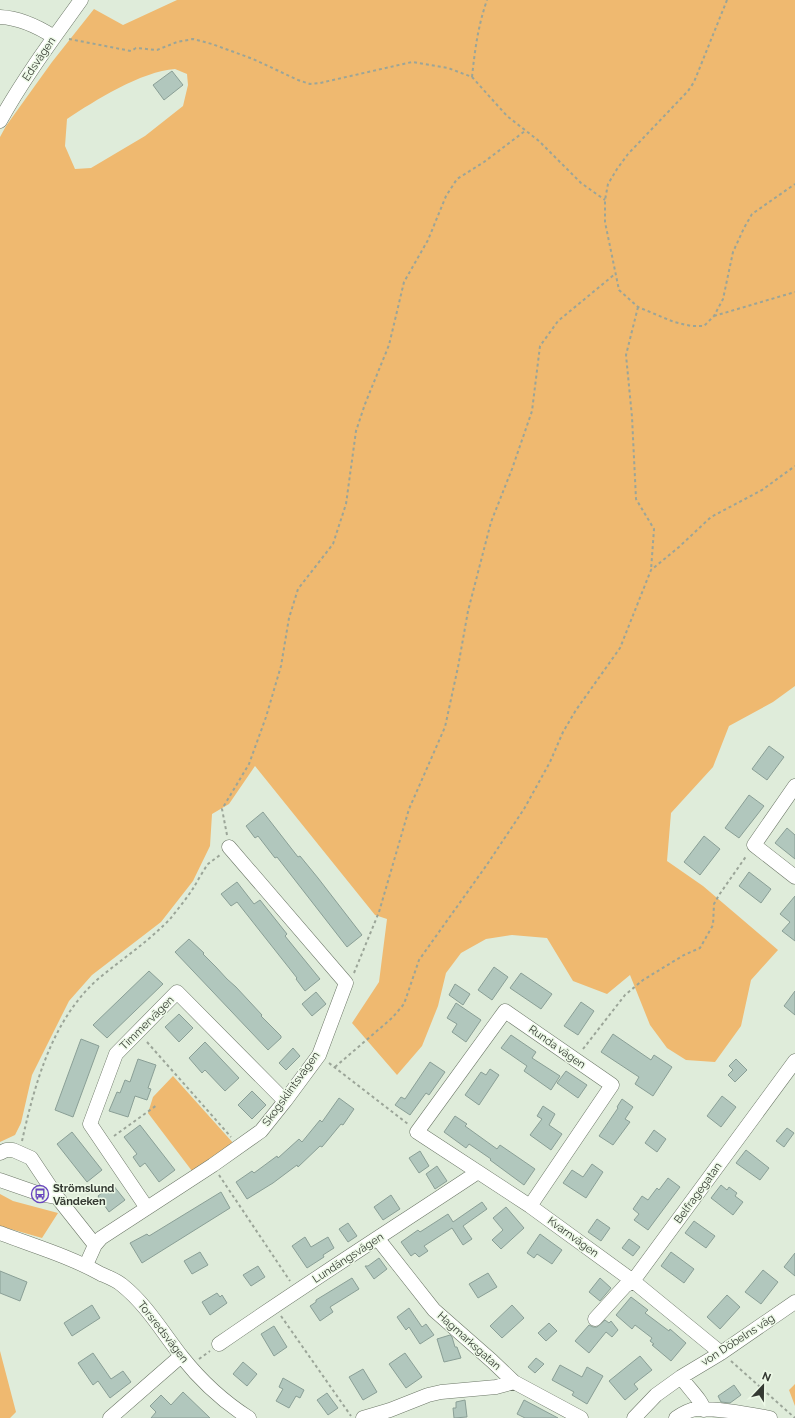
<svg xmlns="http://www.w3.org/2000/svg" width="795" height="1418" font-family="Raleway,sans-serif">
<rect width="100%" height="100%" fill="#dfecda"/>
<path fill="#efb970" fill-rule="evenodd" d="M177,0h618v686l-22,16 -44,24 -16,41 -42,46 -4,48 36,25 75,64 -27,30 -10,46 -26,36 -29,-2 -19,-12 -17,-23 -20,-50 -23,19 -34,-13 -26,-43 -35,-3 -26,4 -25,14 -15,20 -8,33 -16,40 -25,29 -45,-52 27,-41 8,-63 -12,-4 -120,-149 -26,38 -17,10 -2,32 -17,35 -32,41 -69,53 -23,26 -37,74 -11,48 -6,12 -15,7v-1005l6,-11 46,-64 42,-53 29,16zM175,69l12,5 1,11 -5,21 -38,30 -54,32 -16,1 -10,-23 2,-27c27,-18 75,-48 108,-50z
M173,1076l61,68 -42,27 -44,-58 5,-16z
M0,1194l13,7 45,12 -16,25 -42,-12z
M0,1351l16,61 -6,6h-10z
M795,1384v22l-6,-16z"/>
<path fill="#b1c7bd" stroke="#8a9f96" d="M172,71l11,14 -19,15 -11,-15z
M769,746l15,11 -17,23 -15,-11z
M749,795l15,11 -25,32 -14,-10z
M263,812l35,45 2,-1 18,22 44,57 -15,12 -70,-90 -2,1 -17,-22 -3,2 -9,-12z
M787,828l8,7v24l-20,-16z
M704,836l16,13 -20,26 -16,-13z
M749,872l22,17 -10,14 -22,-17z
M237,882l17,22 6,-4 27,34 -2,2 35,43 -15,12 -9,-12 1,-1 -60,-76 -6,4 -10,-12z
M795,896v45l-13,-10 8,-9 -10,-8z
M189,939l15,14 -1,1 13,13 11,12 9,8 26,28 -1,1 20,20v2l-13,12 -93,-98z
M494,967l14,10 -16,23 -14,-10z
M149,971l14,13 -56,54 -14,-13z
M521,973l31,21 -11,15 -31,-21z
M455,984l15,10 -7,11 -14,-10z
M795,991v24l-11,-9z
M316,992l10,12 -14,12 -10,-12z
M581,1002l13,9 -16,24 -14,-9z
M456,1003l25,17 -15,22 -14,-10 5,-8 -10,-6z
M179,1014l14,14 -14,14 -14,-15z
M613,1034l38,26 3,-5 18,12 -19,29 -18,-12 4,-7 -38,-25z
M511,1035l25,17 -4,6 28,18 -9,14 -27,-19 3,-5 -26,-18z
M81,1039l18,7 -26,71 -18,-7z
M205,1042l34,36 -14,13 -20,-21 -3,3 -13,-15z
M293,1048l7,8 -14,14 -7,-7z
M138,1059l18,6 -8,23 3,1 -4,11 -12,-4 -7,21 -19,-6 8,-19 3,1 5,-13 5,2z
M736,1059l11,11 -12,12 -7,-7 5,-5 -4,-4z
M430,1062l15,10 -16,23 -3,-2 -16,22 -15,-10 6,-8 4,2z
M490,1069l9,6 -20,30 -14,-10 16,-23 5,3z
M566,1071l21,14 -9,13 -21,-15z
M252,1091l14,14 -14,14 -14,-14z
M722,1096l14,11 -15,20 -14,-11z
M339,1098l15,11 -11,16 -2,-1 -19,23 -2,-1 -22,21 -1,-2 -24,18 -26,16 -11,-17 16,-11 2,2 23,-17 1,2 21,-19 3,3 18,-22 2,2z
M622,1099l11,8 -8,12 5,3 -17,23 -14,-9 19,-28 -1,-1z
M543,1106l12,8 -6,11 13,9 -11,16 -21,-15 12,-16 -5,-3z
M455,1116l12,8 -2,2 32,23 3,-4 35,24 -11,16 -34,-25 1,-1 -22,-15 -3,4 -22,-16z
M140,1125l35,45 -16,12 -14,-19 -5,4 -7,-10 4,-3 -13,-17z
M787,1128l7,5 -10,14 -8,-6z
M654,1130l12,9 -9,13 -12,-9z
M72,1132l30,38 -15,12 -30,-38z
M746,1150l23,18 -9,12 -24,-17z
M420,1151l9,15 -10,7 -10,-15z
M592,1164l11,8 -17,26 -23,-15 9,-13 11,7z
M437,1166l10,15 -12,8 -9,-15z
M668,1178l12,9 -32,43 -14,-10 5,-6 -6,-5 9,-13 6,4 9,-12 2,2z
M113,1185l12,15 -16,12 -11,-16z
M721,1185l6,5 2,-3 8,6 -2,3 8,6 -10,13 -22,-17z
M221,1192l9,16 -88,55 -12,-20 17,-9 2,2z
M391,1195l9,14 -17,11 -9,-13z
M482,1202l5,7 -24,17 9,13 -9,6 -11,-17 -28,18 4,5 -9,6 -4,-4 -4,3 -10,-14 17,-12 2,2 28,-18 5,8z
M506,1207l18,21 -23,21 -9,-9 11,-10 -10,-12z
M597,1219l13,9 -9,13 -13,-9z
M694,1221l21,15 -9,12 -21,-15z
M348,1223l9,13 -9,6 -9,-13z
M540,1234l22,16 -10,14 -15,-10 -3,4 -7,-5z
M305,1237l6,10 17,-10 6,11 -11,7 1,2 -17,11 -15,-22z
M629,1239l11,8 -7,9 -11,-8z
M200,1252l8,13 -16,9 -8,-13z
M671,1252l23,17 -10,14 -23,-17z
M795,1253v23l-11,-9z
M379,1258l8,11 -13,10 -9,-13h3z
M258,1266l7,11 -14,9 -8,-11z
M763,1270l15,12 -17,22 -16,-12z
M0,1271l27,11 -7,19 -20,-8z
M488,1273l9,14 -19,11 -9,-14z
M352,1278l7,11 -29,18 3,5 -13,9 -10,-15 6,-4v-2z
M600,1278l11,10 -11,13 -11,-9z
M217,1293l3,4 2,-2 5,8 -17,12 -8,-13z
M727,1295l13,12 -20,22 -13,-12z
M631,1297l17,13 -3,3 24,18 1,-2 16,14 -15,18 -19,-16 2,-1 -4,-3 2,-3 -17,-13 -3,4 -16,-14z
M92,1305l8,13 -28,18 -8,-13z
M512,1305l12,13 -22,20 -12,-12z
M409,1308l13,19 4,-3 8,11 -14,9 -11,-17 -3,3 -9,-13z
M605,1320l4,3 2,-2 7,9 -6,7 -6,-5 -17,21 -14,-12 14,-16 4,2h4z
M549,1323l8,8 -11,10 -8,-8z
M274,1326l13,21 -13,9 -13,-22z
M450,1335l2,2 3,10h2l4,11 -17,4 -7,-23z
M93,1353l18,26 12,-8 8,11 -21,16 -12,-17 -5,4 -15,-22z
M405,1353l17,24 -16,11 -17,-24z
M640,1356l12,14 -18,14 4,5 -13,11 -16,-19z
M536,1358l8,6 -9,9 -7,-6z
M243,1362l14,12 -10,12 -14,-12z
M560,1365l22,12 5,-10 16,9 -16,28 -15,-9 2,-3 -22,-12z
M363,1369l14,23 -14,8 -14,-23z
M283,1378l21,12 -4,8 -4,-2 -7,12 -13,-7 7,-12 -4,-2z
M734,1385l7,10 -11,8 -9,-1 -3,-6z
M183,1392l27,26h-59l5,-6 -6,-6 11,-11 10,10z
M327,1393l11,15 -10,7 -11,-15z
M465,1400l2,17 -13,1 -1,-10h3v-6z
M524,1400l34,18h-33l-8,-4z"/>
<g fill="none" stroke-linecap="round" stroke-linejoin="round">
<g stroke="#6c7767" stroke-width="15">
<path id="minor" d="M0,17c20,1 37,9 54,20
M0,121c23,-42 53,-82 81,-121
M795,786l-41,59 41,32
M0,1153l6,-3h7l18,8 26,39 38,48
M0,1180l40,14 17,3
M530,1206l82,-121 -107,-74 -88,121 113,74 103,75 88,72
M147,1208l-57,-84 26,-70 61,-62 108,109
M0,1233c34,13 69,23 101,41 7,3 15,6 21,11 25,20 41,48 60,72 19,24 42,45 67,61
M378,1239l56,71 58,51 22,21 67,36
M86,1265l9,-20 6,-7 112,-73 48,-34 24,-30 34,-46 27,-72 -117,-136
M595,1319l30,-33 8,-5 162,-220
M219,1344c85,-59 173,-115 259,-172
M681,1377c6,10 21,23 23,33
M110,1418l71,-62
M363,1418l27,-8 38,-15 13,-3 55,-5 18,-5
M634,1418l22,-23 25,-18 40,-24 74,-51
M676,1418c6,-4 12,-8 20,-9 21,-1 54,5 74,9"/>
</g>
<path stroke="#9ba598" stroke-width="2" stroke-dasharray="3 3" stroke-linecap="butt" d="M727,0l-33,82 -6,9 -60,63 -11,15 -9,15 -3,16v22l14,68 19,17 36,15 17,4h13l10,-10 9,-17 10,-47 11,-24 8,-14 43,-30
M69,39l62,12 5,-3 21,2 20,-8 16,-3 19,5 41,15 45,21 12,4 10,-1 92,-21 36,6 24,9 35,39 32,25 42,42 24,17
M472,77c3,-28 6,-51 15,-77
M638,307l-12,48 6,62 4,82 18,30 -3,41
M714,316l81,-24
M227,835l-5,-26 27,-45 17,-47 15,-51 8,-48 9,-29 35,-45 13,-40 10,-73 9,-27 24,-59 15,-63 24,-42 18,-44 11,-17 27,-17 41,-31
M354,973l25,-61 30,-103 36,-82 13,-60 10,-56 23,-89 21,-53 20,-58 8,-65 18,-25 57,-47
M147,1042l84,95
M583,1049l42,-54 18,-15 41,-25 16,-7 13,-23 1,-21 5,-9 28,-40
M329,1063l79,61
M335,1067l57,-49 12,-14 15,-44 67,-94 38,-57 26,-47 13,-30 13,-22 44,-62 31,-78 28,-23 32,-30 51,-27 33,-24
M114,1136l43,-31
M22,1141c13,-58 30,-121 76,-162 24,-20 50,-37 72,-60 8,-10 17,-21 24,-32 4,-7 9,-16 14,-23 4,-3 8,-6 12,-9
M219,1175l71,106
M281,1316l70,100
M199,1359l11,-8
M731,1361l64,57"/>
<use href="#minor" stroke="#fff" stroke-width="14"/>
</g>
<defs>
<g id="bus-ring" transform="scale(0.9)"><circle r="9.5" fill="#edf9e7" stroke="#6845be" stroke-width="1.5"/><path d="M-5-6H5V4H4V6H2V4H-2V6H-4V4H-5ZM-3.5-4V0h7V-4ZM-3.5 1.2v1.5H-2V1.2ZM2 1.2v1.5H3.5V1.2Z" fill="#6845be"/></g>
</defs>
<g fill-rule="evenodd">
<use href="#bus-ring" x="40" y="1194"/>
</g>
<g text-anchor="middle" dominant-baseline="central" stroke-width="3" stroke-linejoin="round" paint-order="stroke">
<g font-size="11" fill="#343932" stroke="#edf9e7">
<text transform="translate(39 59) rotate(-56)">Edsvägen</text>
<text transform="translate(147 1023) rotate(-45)">Timmervägen</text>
<text transform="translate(557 1047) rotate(35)">Runda vägen</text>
<text transform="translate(291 1089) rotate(-54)">Skogsklintsvägen</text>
<text transform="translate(698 1193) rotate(-54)">Belfragegatan</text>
<text transform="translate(573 1237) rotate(36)">Kvarnvägen</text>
<text transform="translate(348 1258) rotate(-33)">Lundängsvägen</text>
<text transform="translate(163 1332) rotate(52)">Torsredsvägen</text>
<text transform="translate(738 1340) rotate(-33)">von Döbelns väg</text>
<text transform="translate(469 1341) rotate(42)">Hagmarksgatan</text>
</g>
<g font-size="11" font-weight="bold" fill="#343932" stroke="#edf9e7" text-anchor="start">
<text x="53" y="1188">Strömslund<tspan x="53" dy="13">Vändeken</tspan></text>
</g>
</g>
<g transform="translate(763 1386) rotate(22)" stroke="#edf9e7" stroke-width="3" paint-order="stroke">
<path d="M0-3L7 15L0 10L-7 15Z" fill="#343932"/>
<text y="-6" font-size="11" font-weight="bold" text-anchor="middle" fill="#343932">N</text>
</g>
</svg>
